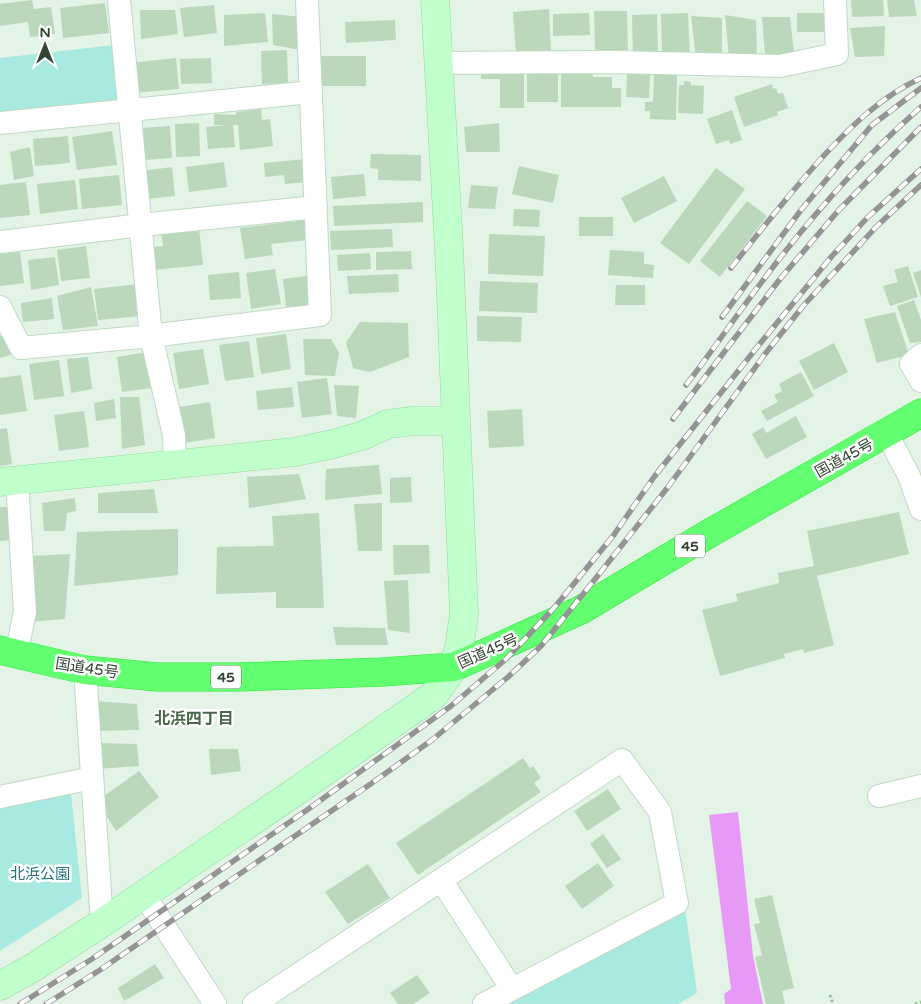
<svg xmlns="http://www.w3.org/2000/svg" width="921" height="1004" font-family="'Varela Round','Noto Sans JP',sans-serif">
<rect width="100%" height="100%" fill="#e3f3e5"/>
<path fill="#a8eae2" d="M114,45l7,66 -121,12v-65z
M70,785l12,113 -82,53v-146z
M685,908l12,85 -19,11h-177z"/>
<path fill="#e69af5" d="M738,812l15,144 10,48h-38l-1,-10 7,-5 -22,-174z"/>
<path fill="#bbd8bc" d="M32,0l2,9 17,-2 4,27 -25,3 -2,-15 -28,4v-22z
M851,0h32l1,16 -32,1z
M887,0h27l3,16 -28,1z
M105,3l4,30 -46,5 -3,-30z
M214,5l3,28 -33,4 -4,-29z
M549,9l2,42 -35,2 -3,-41z
M140,10h35l3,24 -37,5z
M594,11h33l1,39h-33z
M265,13l3,29 -44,4v-31z
M589,13l1,22 -37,1v-22z
M688,13l2,46 -28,-4 -1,-41z
M797,13h32l1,19h-33z
M272,14l30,3 -2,33 -27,-5z
M657,14l1,40 -25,1 -1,-40z
M725,15l31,5 1,39 -28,-1z
M691,16l31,2v40l-26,1z
M762,17h28l4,36 -29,2z
M395,20l1,20 -50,3 -1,-21z
M885,26l-1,30 -29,1 -5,-29z
M287,50l1,33 -26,1 -1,-33z
M317,56h49v30h-49z
M176,58l3,31 -46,4 -2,-30z
M211,58l1,25 -31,1 -1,-25z
M561,67h32v10h19v11h9v19h-60z
M481,68h43v40h-24v-29h-19z
M527,69h31v33h-31z
M627,73h23l-1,25 -23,-1z
M654,73l23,1 -1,46 -26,-1v-8h-5v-9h8z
M684,81l7,1v3l13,1 -1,28 -25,-1 1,-28h5z
M772,84l1,5 3,-1 2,6 5,-1 5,15 -11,4 1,3 -34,12 -10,-30z
M261,109l1,11 8,-1 3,27 -33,4 -2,-25h-5l2,22 -27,2 -2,-22 22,-2h-14v-11l22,1v-3z
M732,110l10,30 -12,4 -1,-4 -13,4 -9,-25z
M199,123l1,33 -24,1 -1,-33z
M499,123l1,29h-34l-2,-25z
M170,126l2,32 -28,2 -3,-32z
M112,131l5,34 -40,5 -5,-33z
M68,136l2,27 -35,3 -2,-27z
M30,147l4,29 -20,4 -4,-28z
M371,154l50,1v26l-43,-1v-11l-8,-1z
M306,159l2,23 -23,2 -1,-9 -19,2 -1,-14z
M224,162l3,25 -38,5 -3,-25z
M519,166l40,9 -6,28 -41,-9z
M172,167l3,29 -29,3 -4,-28z
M716,168l29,21 -56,75 -29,-21z
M364,174l2,22 -33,3 -2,-22z
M119,175l3,30 -40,4 -3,-30z
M664,176l13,25 -43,22 -13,-25z
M75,180l3,29 -38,5 -3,-30z
M26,182l4,33 -30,3v-33z
M471,185l27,2 -3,22 -27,-1z
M747,201l20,15 -47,61 -20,-16z
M423,202v20l-89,4 -1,-20z
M514,209l26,1 -1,17 -26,-1z
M579,217h34v19h-34z
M306,220l2,20 -37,4 2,11 -28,4 -5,-31z
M199,228l4,37 -50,5 -2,-23 12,-1 -2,-14z
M392,229l1,18 -62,3 -1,-19z
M489,234l56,2 -2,40 -55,-2z
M86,246l4,32 -29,3 -4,-31z
M610,250l34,2v12l10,1 -1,13 -45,-3z
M411,251l1,18 -36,1v-18z
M20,252l4,31 -24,3v-32z
M370,253l1,16 -33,2 -1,-16z
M55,257l4,28 -28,5 -3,-30z
M908,266l10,31 -28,9 -7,-20 15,-4 -4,-12z
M275,269l6,35 -30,5 -5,-36z
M921,270v27l-8,-24z
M239,272l2,26 -31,2 -2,-25z
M398,274l1,18 -50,2 -2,-18z
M314,275l-2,30 -26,2 -3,-28z
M480,281l58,2 -1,30 -58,-2z
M138,284l3,32 -43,4 -4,-31z
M616,285h29v20h-30z
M91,287l7,39 -35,4 -6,-34z
M52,298l2,21 -31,3 -2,-19z
M914,300l7,20v22l-11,1 -13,-37z
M895,312l14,43 -32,8 -13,-44z
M477,316l45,1 -1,25 -44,-1z
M360,322l48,1 1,34 -39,15 -17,-4 -7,-26z
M286,334l5,35 -30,5 -5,-36z
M5,335l7,19 -12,4v-22z
M303,339h28l8,14 -4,23 -30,-1z
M249,341l5,36 -29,4 -6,-36z
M834,343l14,29 -34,18 -15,-29z
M203,349l6,35 -30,5 -6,-36z
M147,352l5,36 -30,4 -5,-35z
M88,357l4,32 -21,4 -4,-34z
M59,360l5,36 -30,4 -5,-36z
M801,372l13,24 -47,25 -6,-10 17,-9 -4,-7 8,-4 -3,-7z
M21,375l6,36 -27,4v-37z
M327,378l5,36 -30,4 -5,-36z
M334,385l25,1 -3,32 -19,-2z
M292,387l2,20 -36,3 -2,-19z
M120,397h19l6,48 -23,4z
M114,399l2,19 -20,3 -2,-18z
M210,402l5,36 -30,5 -5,-36z
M522,409l2,37 -35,2 -2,-37z
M84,411l5,36 -30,4 -5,-36z
M796,416l11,21 -41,22 -14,-25 11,-7 3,6z
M7,428l5,36 -12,2v-37z
M379,465l3,29 -57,6 1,-31z
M299,474l7,25 -57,9 -2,-31z
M411,477l1,25 -22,1v-25z
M154,489l4,24h-60v-20z
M75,498l1,13 -9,2 -2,18h-21l-2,-28z
M382,503v48h-24l-4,-47z
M0,507h12l1,33 -13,1z
M899,512l10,42 -92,22 17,69 -30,8 -1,-4 -19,5 1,4 -65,18 -18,-66 36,-9 -2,-7 43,-11 -1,-10 36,-7 -7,-35z
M319,513l5,95h-48v-16l-60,2 1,-47 57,-1 -2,-30z
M178,529v46l-104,11 3,-54z
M393,545h36l1,28 -36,2z
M70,554l-5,65 -36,3 -2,-66z
M408,580l2,53 -22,-3 -4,-49z
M333,627l52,1 3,17h-52z
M92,701l45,3 2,26 -46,1z
M95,743l42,1 2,22 -43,3z
M209,749h29l3,22 -30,4z
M523,758l7,10 3,-2 8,12 -7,5 7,9 -123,83 -22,-32z
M139,771l20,26 -43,34 -19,-30z
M608,789l13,20 -34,22 -13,-20z
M603,834l18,25 -14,9 -17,-24z
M598,863l16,23 -32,23 -17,-23z
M368,864l22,34 -42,26 -23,-32z
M772,895l22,93 -12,3 3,13h-19l-11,-47 7,-2 -8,-31 6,-1 -6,-24z
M155,964l9,14 -40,23 -6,-13z
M417,975l13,18 -17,11h-15l-8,-11z"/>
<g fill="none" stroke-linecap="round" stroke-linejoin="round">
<g stroke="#bfdac1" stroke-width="24">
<path id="street" d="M119,0l32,336 23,99 1,28
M438,63l177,-1 165,4 57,-12 -2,-54
M0,123l311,-31
M0,242l141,-17 175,-18
M0,307l21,41 130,-12 169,-21 -13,-315
M921,355l-10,9 10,17
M887,434l22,42 12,33
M16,655l9,-43 -8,-132
M85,670l17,253
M879,796l42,-10
M0,797l92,-19
M441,880l71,109
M144,895l71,109
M254,1004l368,-244 38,52 17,91 -193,101"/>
</g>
<g stroke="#91da9d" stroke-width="29">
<path id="secondary" d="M0,482l295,-30 38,-8 31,-9 24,-11 25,-3h43
M0,986l34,-19 68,-44 196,-133 136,-95 20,-28 6,-25 4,-28 -15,-366 -14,-248"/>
</g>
<g stroke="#28e734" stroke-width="29">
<path id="highway" d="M0,650l85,20 72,7h81l144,-5 72,-5 127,-57 129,-77 211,-120"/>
</g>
<path stroke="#95c199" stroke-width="3" stroke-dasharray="2.5 2.5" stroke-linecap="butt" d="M830,995l3,9
M915,1004l6,-2"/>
<use href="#street" stroke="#fff" stroke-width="22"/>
<use href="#secondary" stroke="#c1ffcc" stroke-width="28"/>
<use href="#highway" stroke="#62ff71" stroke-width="28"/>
<g stroke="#949494" stroke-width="5.5">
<path id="rail" d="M731,268c28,-36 57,-72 87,-106 30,-33 62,-65 103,-84
M722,317l79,-107 71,-85 49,-37
M686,385c28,-36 53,-74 81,-110 46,-61 97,-118 154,-168
M673,419l107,-140 58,-68 83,-84
M20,1004l72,-45 215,-149 144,-104 55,-47 48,-51 59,-72 41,-59 104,-131 74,-90 36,-39 53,-48
M46,1004l54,-34 272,-187 60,-43 76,-63 33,-31 51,-63 76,-96 97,-133 39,-49 73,-79 44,-41"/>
</g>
<use href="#rail" stroke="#fff" stroke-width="4" stroke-dasharray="11" stroke-linecap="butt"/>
</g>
<g text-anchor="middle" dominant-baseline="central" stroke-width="5" stroke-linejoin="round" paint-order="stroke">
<g fill="#fff" stroke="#707d70" stroke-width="1">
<rect x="675" y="534.5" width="30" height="23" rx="4"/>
<rect x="211" y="665.5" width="30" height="23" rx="4"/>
</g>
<g font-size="14" font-weight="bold" fill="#334533">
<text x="690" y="546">45</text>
<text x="226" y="677">45</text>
</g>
<g font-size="15" fill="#334533" stroke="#fff">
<text transform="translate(844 458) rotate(-29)">国道45号</text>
<text transform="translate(488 651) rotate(-24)">国道45号</text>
<text transform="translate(87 668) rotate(9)">国道45号</text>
</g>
<g font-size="15" fill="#23757a" stroke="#fff">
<text x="40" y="874">北浜公園</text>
</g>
<g font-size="16" font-weight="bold" fill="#49684a" stroke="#fff">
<text x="194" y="719">北浜四丁目</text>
</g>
</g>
<g transform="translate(45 45)" stroke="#ffffff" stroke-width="4" paint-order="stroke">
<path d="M0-4L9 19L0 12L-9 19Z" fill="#334533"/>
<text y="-8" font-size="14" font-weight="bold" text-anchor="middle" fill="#334533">N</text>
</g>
</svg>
